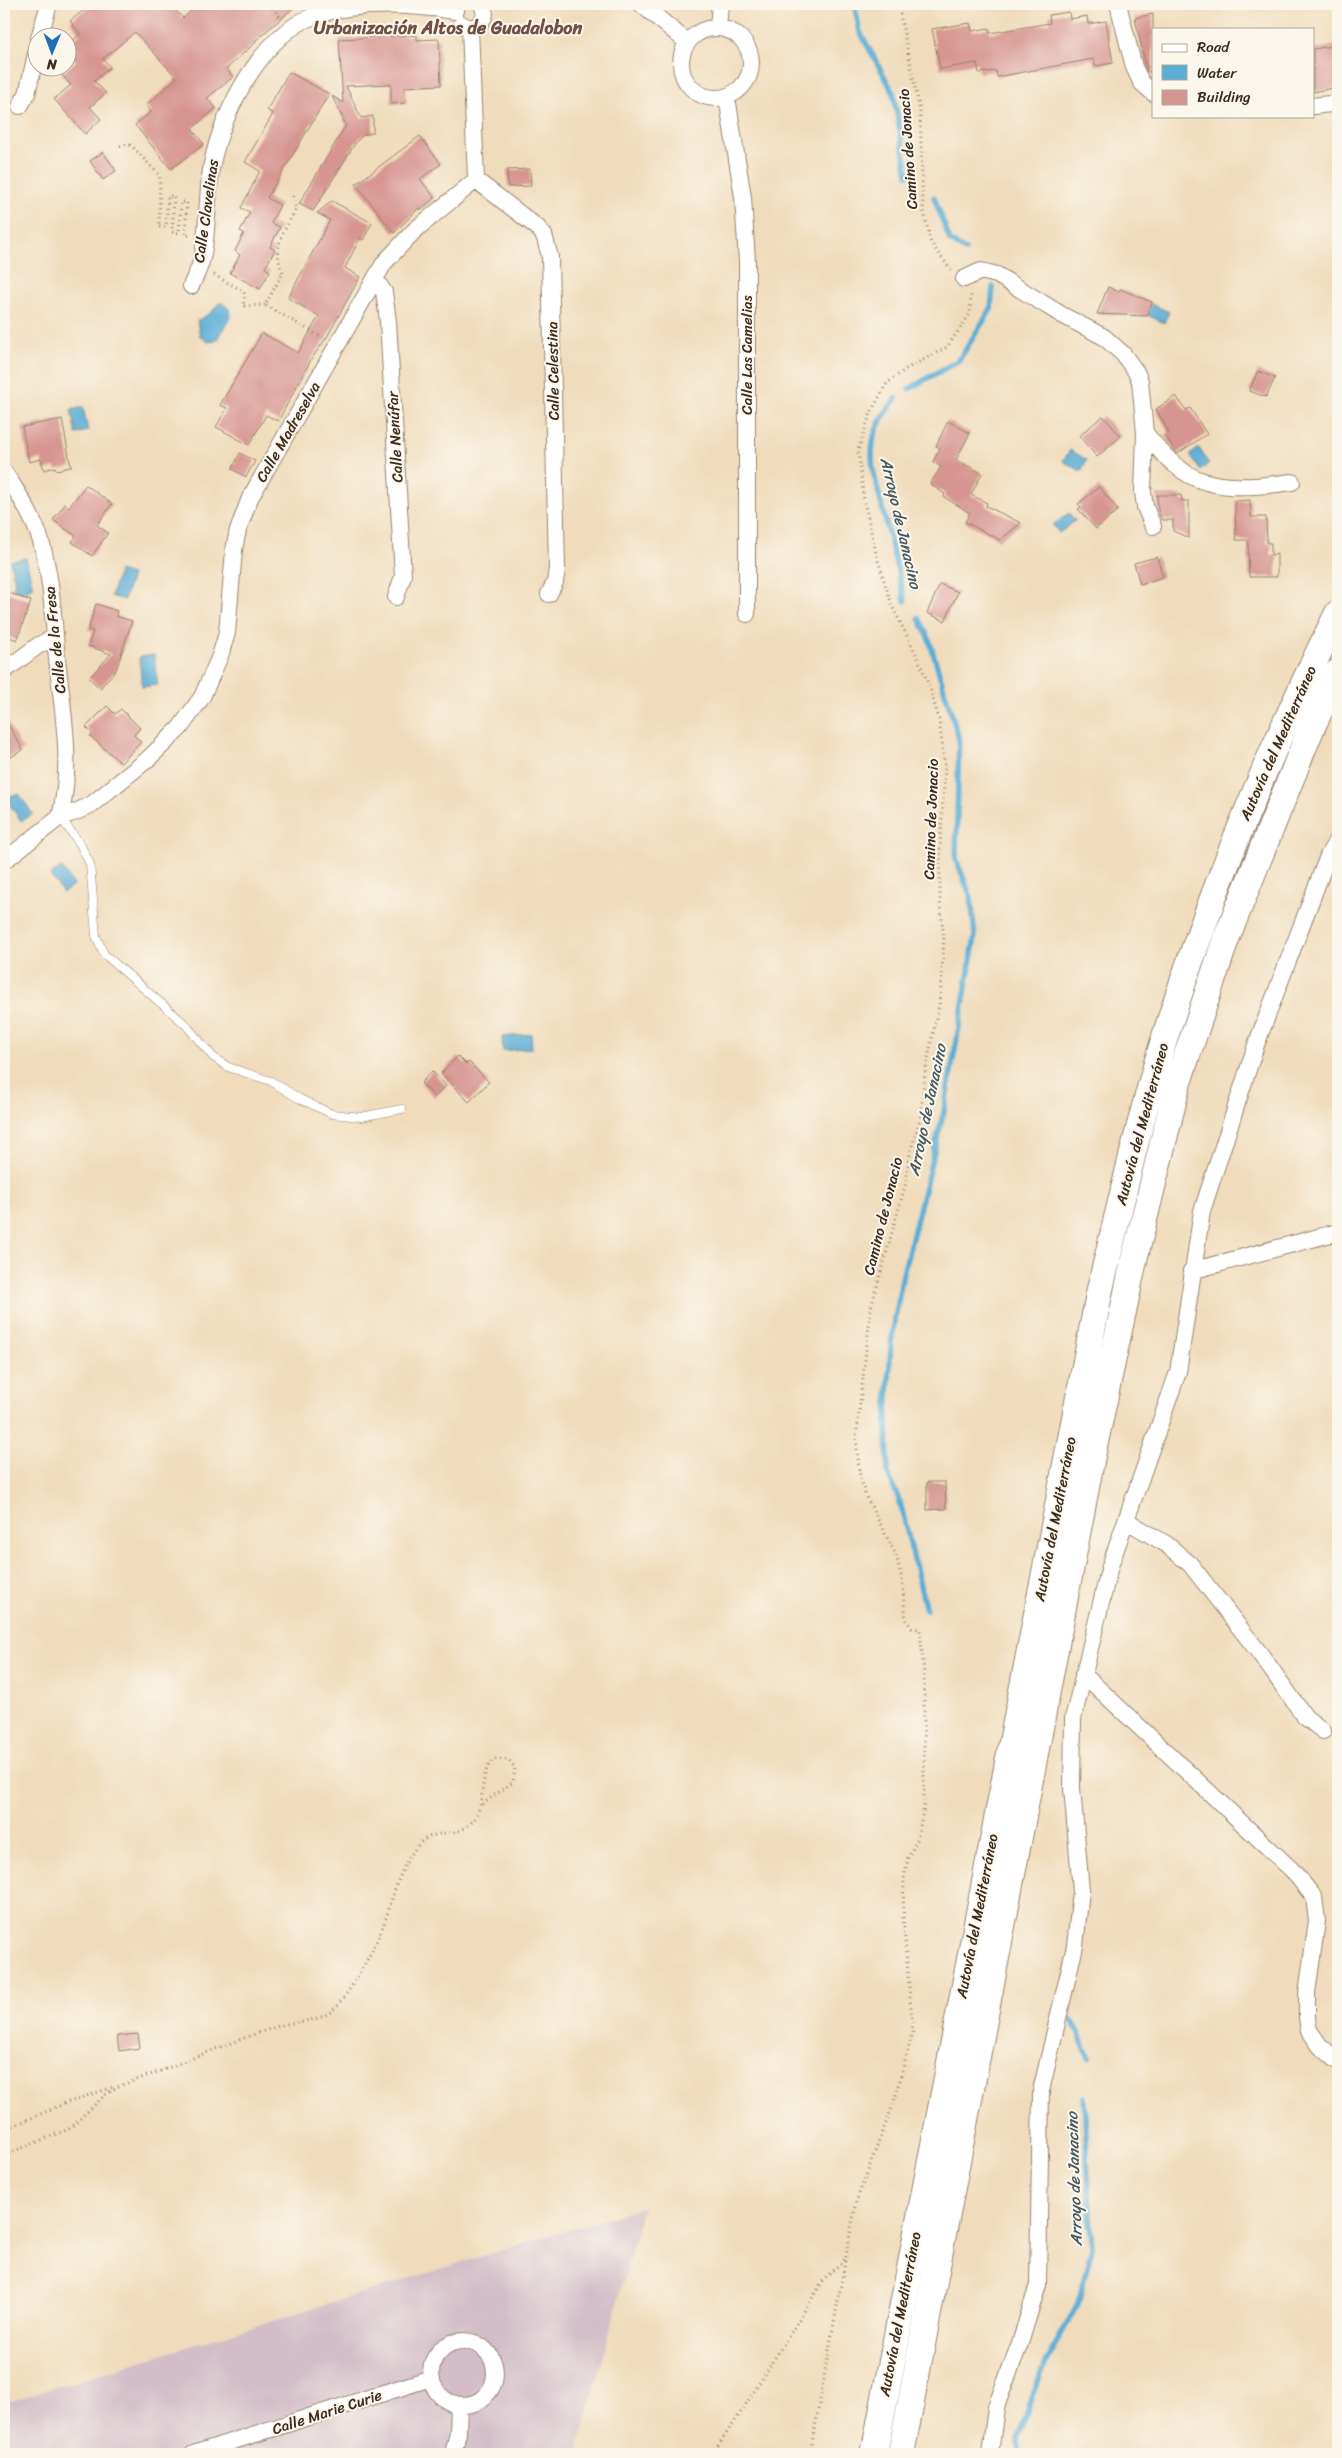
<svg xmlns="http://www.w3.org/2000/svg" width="1342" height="2458" font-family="Sriracha,sans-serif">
<rect width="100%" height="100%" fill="#fbf7ec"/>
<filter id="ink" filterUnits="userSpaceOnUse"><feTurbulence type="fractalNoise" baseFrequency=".02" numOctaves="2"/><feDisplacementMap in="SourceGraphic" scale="10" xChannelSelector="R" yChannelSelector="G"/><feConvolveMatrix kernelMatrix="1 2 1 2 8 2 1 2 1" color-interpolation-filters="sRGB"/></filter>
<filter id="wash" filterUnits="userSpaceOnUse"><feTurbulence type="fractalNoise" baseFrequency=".0096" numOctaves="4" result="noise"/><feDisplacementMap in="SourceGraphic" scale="20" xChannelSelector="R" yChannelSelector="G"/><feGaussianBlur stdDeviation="1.12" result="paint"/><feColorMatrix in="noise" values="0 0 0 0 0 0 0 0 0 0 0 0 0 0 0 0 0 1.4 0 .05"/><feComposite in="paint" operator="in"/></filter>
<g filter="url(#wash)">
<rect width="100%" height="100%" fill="#f0dcbc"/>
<path fill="#d2bdc8" d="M643,2207l-66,247h-573v-51z"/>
<path fill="#5badd6" stroke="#4b6c7a" d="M219,303h3l8,7 1,6 -15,25 -8,1 -8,-6 -3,-15 15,-9z
M1151,304l18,8 -5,11 -17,-8z
M83,407l5,24 -12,3 -5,-24z
M1199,448l10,16 -9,6 -10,-15z
M1070,450l17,10 -6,11 -18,-10z
M1069,513l6,8 -16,12 -6,-8z
M26,558l7,30 -15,4 -5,-4 2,-5 -5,-22z
M119,571l13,4 -8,25 -13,-4z
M154,655l4,30 -16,2 -3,-30z
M19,794l14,20 -12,7 -13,-19 4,-7z
M62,868l12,17 -11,8 -13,-18z
M531,1034l1,14 -29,3 -1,-14z"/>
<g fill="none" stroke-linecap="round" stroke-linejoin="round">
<path stroke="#5badd6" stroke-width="5.5" d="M854,4l6,28 33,60 15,83
M934,197l16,44 15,9
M909,389l50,-29 32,-51 2,-22
M896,398c-19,25 -27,39 -23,72l32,131
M919,618l10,21 30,100 -3,120 15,38 4,40 -31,174 -42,167 -11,65 -4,71 1,60 12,28 26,108
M1072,2019l17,39
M1019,2454v-18l25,-71 34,-61 14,-56 -8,-151"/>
</g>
<g id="blocks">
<path fill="#d79591" d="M92,4h77l14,14 16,-14h99l-43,37 1,1 -30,27 7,8 -26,21 9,10 -24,21 12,15 -33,25 -36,-44 16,-13 -5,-7 31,-27 -42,-46 -32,27 7,8 -16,14 12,12 -16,14 11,12 -16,15 -31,-35 17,-14 -10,-11 15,-13 -8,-11v-5l12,-11 -10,-13z
M1069,12l1,7 17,-3 1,8 18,-3 7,42 -18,3 -2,-7 -96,18 -1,-6 -17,2 -2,-10 -37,6 -8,-40 38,-6 2,8 17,-3 1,5 60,-10 -1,-8z
M1153,14v57l-6,1 -12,-54z
M417,35v5l22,-1 2,46 -36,2 1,16 -15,1v-20l-45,2 15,32 12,-2v17l-10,2 -7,7 -43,69 -14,-7 47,-79 -14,-29 11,7 -4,-64z
M1338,45v42l-25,5v-43z
M289,72l40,22 -62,104 13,7 -9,18 9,4 -10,20 5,3 -10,18 5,3 -10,18 -30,-16 10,-18 -5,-4 9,-18 -4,-2 10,-19 -9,-4 19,-37 -15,-9 28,-48 -6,-4z
M420,136l21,28 -21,15 15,19 -15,12 -1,-2 -25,25 -38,-49z
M103,152l13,19 -13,9 -13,-19z
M530,169l1,17 -23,1 -1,-17z
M332,201l40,22 -9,17 -3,-2 -15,30 15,9 -33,60 -15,21 -34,63 -12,-6 -17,30 -33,-18 11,-19 -7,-3 42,-72 36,20 21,-37 -31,-18 42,-78 -13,-7z
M1108,287l11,5 1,-3 32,13 -5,14 -50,-2z
M1258,371l17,7 -9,19 -17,-6z
M1176,396l10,14 4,-2 17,26 -30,20 -12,-19 4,-2 -13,-24z
M1103,416l18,20 -24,21 -18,-21z
M62,419l9,48 -15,3 -1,-3 -11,3 -3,-11 -12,3 -7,-35z
M948,421l22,12 -14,27 26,13 -11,22 16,8 -1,3 35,17 -21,17 -35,-18 5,-9 -26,-16 1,-3 -15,-10 11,-17 -8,-5 7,-14 -4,-2z
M240,453l15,8 -9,16 -14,-8z
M86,485l26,19 -15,21 11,8 -16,23 -20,-14 4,-6 -23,-16 12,-16 4,3z
M1099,487l19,23 -22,19 -18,-20 3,-2 -3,-3z
M1157,495h24l1,6h7v37l-16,-7v-11h-11l-4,-9z
M1250,500l1,17h15l1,26h4v12l6,-1v23h-28l-1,-37h-12l-1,-39z
M1157,557l6,20 -23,7 -6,-21z
M940,584l18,8 -13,29 -18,-8z
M4,591l27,10 -14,39 -13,-5z
M96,604l21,7 -1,5 16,5 -16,49 -16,18 -11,-10 22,-24 -23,-8 5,-15 -5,-1z
M107,706l8,8 6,-5 19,19 -6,7 7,7 -20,21 -31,-27 3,-2 -7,-7z
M4,717l19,33 -19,11z
M458,1056l8,8 3,-2 20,20 -20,20 -28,-29z
M432,1071l14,15 -11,11 -14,-14z
M927,1482h18l1,27 -19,1z
M138,2034l2,14 -21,3 -2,-15z"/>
</g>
</g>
<g filter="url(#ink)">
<use href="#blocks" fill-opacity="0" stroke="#96836d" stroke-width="1"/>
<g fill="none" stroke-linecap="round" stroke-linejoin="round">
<g stroke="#96836d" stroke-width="9">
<path id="service" d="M60,817l20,27 10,20 6,72 8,18 81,70 28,33 15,10 43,14 27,17 34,16 29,3 41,-8"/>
</g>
<g stroke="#96836d" stroke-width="18">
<path id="minor" d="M641,4l46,38
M1118,4l16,63 7,15 12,11
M462,24c10,7 19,2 23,-10l-3,-10
M681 63a35 35 0 1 1 70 0a35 35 0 1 1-70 0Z
M718,28l2,-24
M39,38l10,-34
M727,97l16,100 4,65v352
M20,106l7,-12 11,-49
M1313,106l25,-3
M476,180l61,47 7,8 6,22 7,312 -2,13 -6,12
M375,279l9,13 4,29 15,255 -7,21
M964,279l17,-8 16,4 65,40 42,22 19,17 13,18 4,9 5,52c12,14 23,28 38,38 29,21 75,16 109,11
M191,286c4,-9 9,-18 11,-28 7,-30 4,-63 10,-94 10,-52 51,-132 105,-149 44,-14 95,-10 139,-4
M1145,433l-2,59 2,15 8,19
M4,472c14,20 26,40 35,63 13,40 14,82 18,124 6,53 16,106 3,158
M4,671l35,-26 16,-8
M4,861l56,-44 16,-5 16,-8 56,-45 32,-31 22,-31 18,-41 7,-23 7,-83 4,-20 12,-32 134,-235 31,-33 61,-50 -6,-153
M1191,1271l147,-39
M1127,1521l39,23 24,20 71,91 44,62 18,14
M1083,1674l209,196 22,27 3,24 -10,72v25l2,12 11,16 18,15
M431 2373a32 32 0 1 1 64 0a32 32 0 1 1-64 0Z
M193,2454l238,-76
M453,2454l5,-21 1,-28
M990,2454l6,-47 25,-67 17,-55 3,-194 34,-145 6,-55 -9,-103 1,-69 37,-153 68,-194 24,-161 54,-166 72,-189 10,-18"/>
</g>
<g stroke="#96836d" stroke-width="28">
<path id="trunk" d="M874,2454l226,-1165c20,-83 39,-167 64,-249 46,-147 105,-289 174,-427
M901,2454l191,-998 42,-196 44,-178 48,-143 85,-210 27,-57"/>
</g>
<path stroke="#96836d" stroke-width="3" stroke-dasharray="1 4" stroke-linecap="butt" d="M269,4l11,13
M898,4l22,107 3,97 8,35 20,27
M120,146l8,-2 4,2 28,30 -1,51h7l2,-31h6l-2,36 7,1 2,-31h6l-2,33h4
M293,196l3,13c-12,23 -25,38 -13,64l-18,32 58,33
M214,275l29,16 2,4 -2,11 22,-1
M4,2130l64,-28 46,-15
M4,2155l65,-26 36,-34 14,-9c54,-18 106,-43 160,-60 17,-6 39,-3 54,-16 15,-13 43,-64 50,-84 11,-29 15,-58 36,-82 15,-16 36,-6 51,-20 19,-17 6,-53 25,-65l14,1 6,8 -2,14 -32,23
M712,2454l28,-40 84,-135 22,-21
M810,2454l46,-252 38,-100 19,-71 -10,-113 1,-39 4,-21 9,-18 7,-33v-134l-4,-44 -8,-1 -6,-8 -4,-41 -6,-24 -31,-61 -5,-16 -4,-40 15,-130 34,-122 5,-33 10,-33 5,-47 15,-73 4,-60 -4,-39v-53l5,-80 -6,-48 -9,-32 -13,-32 -25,-50 -15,-49 -13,-56 -6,-51 13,-38 16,-29 19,-14 41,-22 23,-33 1,-19"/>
<use href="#service" stroke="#fff" stroke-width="8"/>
<use href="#minor" stroke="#fff" stroke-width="16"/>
<use href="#trunk" stroke="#fff" stroke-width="26"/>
</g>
</g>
<g text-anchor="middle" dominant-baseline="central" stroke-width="4" stroke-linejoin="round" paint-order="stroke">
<g font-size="15" fill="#3b2a1e" stroke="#fbf7ec">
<text transform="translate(908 149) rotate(-94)">Camino de Jonacio</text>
<text transform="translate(206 211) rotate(-82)">Calle Clavelinas</text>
<text transform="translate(747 355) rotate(-90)">Calle Las Camelias</text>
<text transform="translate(553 371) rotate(-91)">Calle Celestina</text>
<text transform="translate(288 432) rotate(-60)">Calle Madreselva</text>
<text transform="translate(395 437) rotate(-93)">Calle Nenúfar</text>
<text transform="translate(55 640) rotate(-96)">Calle de la Fresa</text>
<text transform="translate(1278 743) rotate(-66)">Autovía del Mediterráneo</text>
<text transform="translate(931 819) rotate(-88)">Camino de Jonacio</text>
<text transform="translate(1142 1124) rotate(-75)">Autovía del Mediterráneo</text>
<text transform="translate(883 1216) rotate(-76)">Camino de Jonacio</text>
<text transform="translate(1055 1519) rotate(-79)">Autovía del Mediterráneo</text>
<text transform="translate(977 1916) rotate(-79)">Autovía del Mediterráneo</text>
<text transform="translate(900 2314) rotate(-79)">Autovía del Mediterráneo</text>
<text transform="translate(327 2412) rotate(-18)">Calle Marie Curie</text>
</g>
<g font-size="16" font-style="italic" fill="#46585e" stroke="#fbf7ec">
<text transform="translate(901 523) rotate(77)">Arroyo de Janacino</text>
<text transform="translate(927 1110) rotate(-78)">Arroyo de Janacino</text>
<text transform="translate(1074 2179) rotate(-92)">Arroyo de Janacino</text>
</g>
<g font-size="18" font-weight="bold" fill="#724f46" stroke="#fbf7ec">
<text x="448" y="28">Urbanización Altos de Guadalobon</text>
</g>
</g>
<rect width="1342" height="2458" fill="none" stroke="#fbf7ec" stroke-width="20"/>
<rect x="1152" y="28" width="162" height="90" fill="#fbf7ec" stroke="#aea59a"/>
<rect x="1162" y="44" width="25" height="8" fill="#ffffff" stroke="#aea59a"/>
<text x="1197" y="52" font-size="15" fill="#3b2a1e">Road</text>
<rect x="1162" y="65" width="25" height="15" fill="#5badd6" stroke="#aea59a"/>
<text x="1197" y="78" font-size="15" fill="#3b2a1e">Water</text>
<rect x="1162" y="90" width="25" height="15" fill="#d79591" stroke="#aea59a"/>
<text x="1197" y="102" font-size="15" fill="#3b2a1e">Building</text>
<g transform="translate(52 52) rotate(181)"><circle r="24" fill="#fbf7ec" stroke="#aea59a"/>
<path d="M0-4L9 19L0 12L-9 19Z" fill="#1f6fb2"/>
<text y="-8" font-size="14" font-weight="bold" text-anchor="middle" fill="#3b2a1e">N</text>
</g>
</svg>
